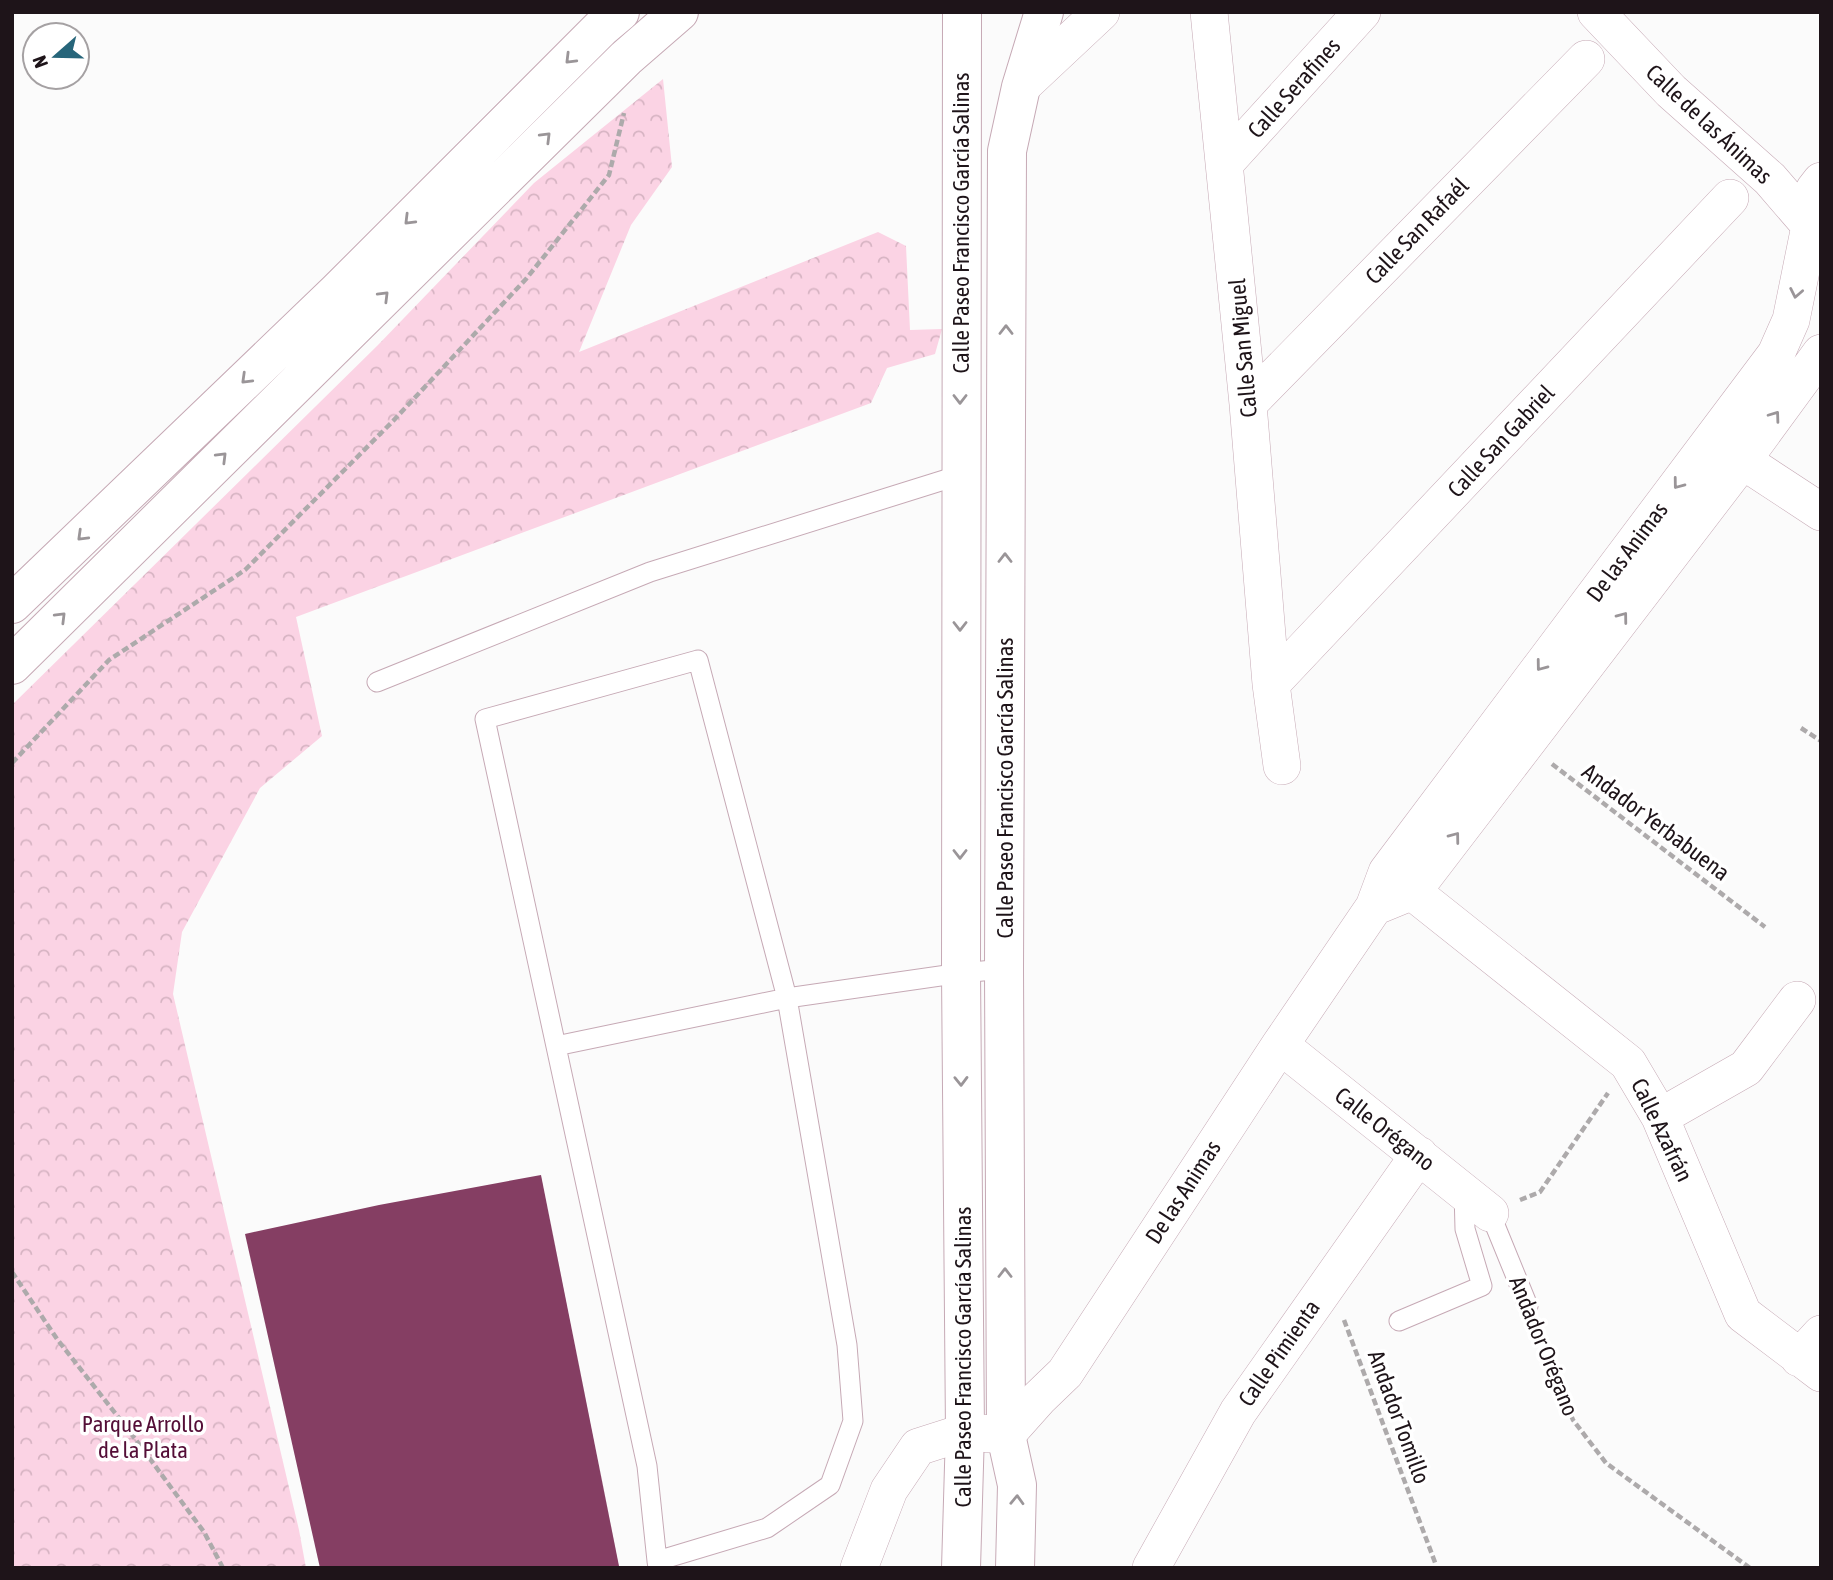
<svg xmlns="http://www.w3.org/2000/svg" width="1833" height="1580" font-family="'Asap Condensed',sans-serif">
<defs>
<pattern id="park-crowns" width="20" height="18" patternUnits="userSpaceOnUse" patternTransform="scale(1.75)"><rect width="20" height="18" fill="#fbd3e4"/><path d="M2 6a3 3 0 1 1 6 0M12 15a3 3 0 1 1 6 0" fill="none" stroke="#d7b4c3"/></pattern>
</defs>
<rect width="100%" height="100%" fill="#fbfbfb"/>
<path fill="url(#park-crowns)" d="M663,79l9,88 -41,58 -52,127 299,-120 28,14 4,84 32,-1 -7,25 -48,14 -16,35 -575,214 26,119 -62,52 -78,144 -9,62 126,536 7,38h-294v-863l366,-360 156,-162z"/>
<path fill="#853e63" d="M541,1175l78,391 -8,2h-291l-75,-334 134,-29z"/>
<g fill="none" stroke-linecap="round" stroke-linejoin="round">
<g stroke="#c6a9b5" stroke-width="21">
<path id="lane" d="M377,682l273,-110 310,-97
M556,1046l231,-48 174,-25 43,-4
M1490,1213l38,93
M1399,1321l83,-35 -17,-57 -1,-38
M657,1561l110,-33 63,-43 23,-64 -6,-76 -60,-347 -89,-338 -213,59 162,747 10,95 1,7"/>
</g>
<g stroke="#c6a9b5" stroke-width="38">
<path id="street" d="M1209,12l39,392 23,280 11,82
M1596,12l75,79 99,88 50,58
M1021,87l80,-75
M1225,163l137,-151
M1248,404l338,-345
M1722,447l99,65
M1271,684l459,-486
M1394,877l234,186 32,54 83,197 78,59
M1374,907l39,-16 329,-430 79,-108
M1280,1045l210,168
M1660,1117l86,-49 51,-68
M1799,1358l22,-24
M859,1568l30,-78 29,-43 47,-15 41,3 33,-37 26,-25 215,-328 94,-138 13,-35 389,-518 15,-34 19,-94 4,-36 7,-9
M1151,1568l87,-156 181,-257"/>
</g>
<g stroke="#c6a9b5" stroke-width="40">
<path id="secondary" d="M12,604l325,-312 264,-264 19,-16
M12,665l614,-607 53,-46
M961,1568l4,-136 -4,-459 1,-961
M1015,1568l2,-83 -11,-50 -2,-466 3,-818 14,-64 23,-75"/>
</g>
<path stroke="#adaaab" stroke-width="4.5" stroke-dasharray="7 3.5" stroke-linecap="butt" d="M1801,728l20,13
M12,763l97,-103 136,-90 148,-149 133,-142 83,-104 15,-62
M1552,764l213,163
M1520,1200l20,-8 68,-99
M12,1272l45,67 76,97 71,96 19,36
M1344,1320l92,245
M1536,1327l37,93 33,43 144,105"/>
<use href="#lane" stroke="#fff" stroke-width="19"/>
<use href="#street" stroke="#fff" stroke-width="37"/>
<use href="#secondary" stroke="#fff" stroke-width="38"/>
</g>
<defs><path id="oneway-chevron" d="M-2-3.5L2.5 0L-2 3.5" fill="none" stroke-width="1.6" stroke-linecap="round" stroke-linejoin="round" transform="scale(1.75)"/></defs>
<g stroke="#9a9598">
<use href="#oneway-chevron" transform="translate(570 59) rotate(135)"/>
<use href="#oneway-chevron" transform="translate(546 137) rotate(-45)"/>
<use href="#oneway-chevron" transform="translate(409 220) rotate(135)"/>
<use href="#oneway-chevron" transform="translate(1796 293) rotate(101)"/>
<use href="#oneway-chevron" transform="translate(384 296) rotate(-45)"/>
<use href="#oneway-chevron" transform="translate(1006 330) rotate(-90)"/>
<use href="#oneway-chevron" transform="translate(246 379) rotate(136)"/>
<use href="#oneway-chevron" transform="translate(960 399) rotate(90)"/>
<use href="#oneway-chevron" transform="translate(1775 416) rotate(-54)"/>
<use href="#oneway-chevron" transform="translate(222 457) rotate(-45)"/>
<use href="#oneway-chevron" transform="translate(1678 484) rotate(127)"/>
<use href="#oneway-chevron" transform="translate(82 536) rotate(136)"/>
<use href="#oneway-chevron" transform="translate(1005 558) rotate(-90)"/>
<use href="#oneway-chevron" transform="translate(61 617) rotate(-45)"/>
<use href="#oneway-chevron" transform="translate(1623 617) rotate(-53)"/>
<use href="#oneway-chevron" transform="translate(960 626) rotate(90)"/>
<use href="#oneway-chevron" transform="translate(1541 666) rotate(127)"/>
<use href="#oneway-chevron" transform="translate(1455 837) rotate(-53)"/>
<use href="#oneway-chevron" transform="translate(960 854) rotate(90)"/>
<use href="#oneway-chevron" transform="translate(961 1081) rotate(89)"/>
<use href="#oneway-chevron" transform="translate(1005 1273) rotate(-90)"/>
<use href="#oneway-chevron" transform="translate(1017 1500) rotate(-88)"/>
</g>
<g text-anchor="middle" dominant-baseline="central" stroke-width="7" stroke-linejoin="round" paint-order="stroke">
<g font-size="23" fill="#1e1419" stroke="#fff">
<text transform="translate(1294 88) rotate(-48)">Calle Serafines</text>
<text transform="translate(1709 124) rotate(43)">Calle de las Ánimas</text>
<text transform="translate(961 223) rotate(-90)">Calle Paseo Francisco García Salinas</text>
<text transform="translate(1417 231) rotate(-46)">Calle San Rafaél</text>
<text transform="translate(1243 348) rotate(-95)">Calle San Miguel</text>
<text transform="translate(1501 441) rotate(-47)">Calle San Gabriel</text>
<text transform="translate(1627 552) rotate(-53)">De las Animas</text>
<text transform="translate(1005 788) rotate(-90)">Calle Paseo Francisco García Salinas</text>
<text transform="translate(1656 822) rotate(37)">Andador Yerbabuena</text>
<text transform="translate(1385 1129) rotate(38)">Calle Orégano</text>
<text transform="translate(1662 1130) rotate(64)">Calle Azafrán</text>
<text transform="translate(1183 1192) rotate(-57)">De las Animas</text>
<text transform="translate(1544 1346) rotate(68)">Andador Orégano</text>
<text transform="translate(1279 1353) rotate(-55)">Calle Pimienta</text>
<text transform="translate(963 1357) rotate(-90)">Calle Paseo Francisco García Salinas</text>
<text transform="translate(1399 1417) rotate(70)">Andador Tomillo</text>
</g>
<g font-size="23" fill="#540e37" stroke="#fff">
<text x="143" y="1424">Parque Arrollo<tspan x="143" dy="26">de la Plata</tspan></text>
</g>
</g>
<rect width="1833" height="1580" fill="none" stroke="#1e1419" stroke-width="28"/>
<g transform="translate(56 56) rotate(250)"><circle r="33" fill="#ffffff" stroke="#a5a1a3" stroke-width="2"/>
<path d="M0-5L12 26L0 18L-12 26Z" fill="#26657a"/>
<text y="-10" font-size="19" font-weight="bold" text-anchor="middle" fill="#1e1419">N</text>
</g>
</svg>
